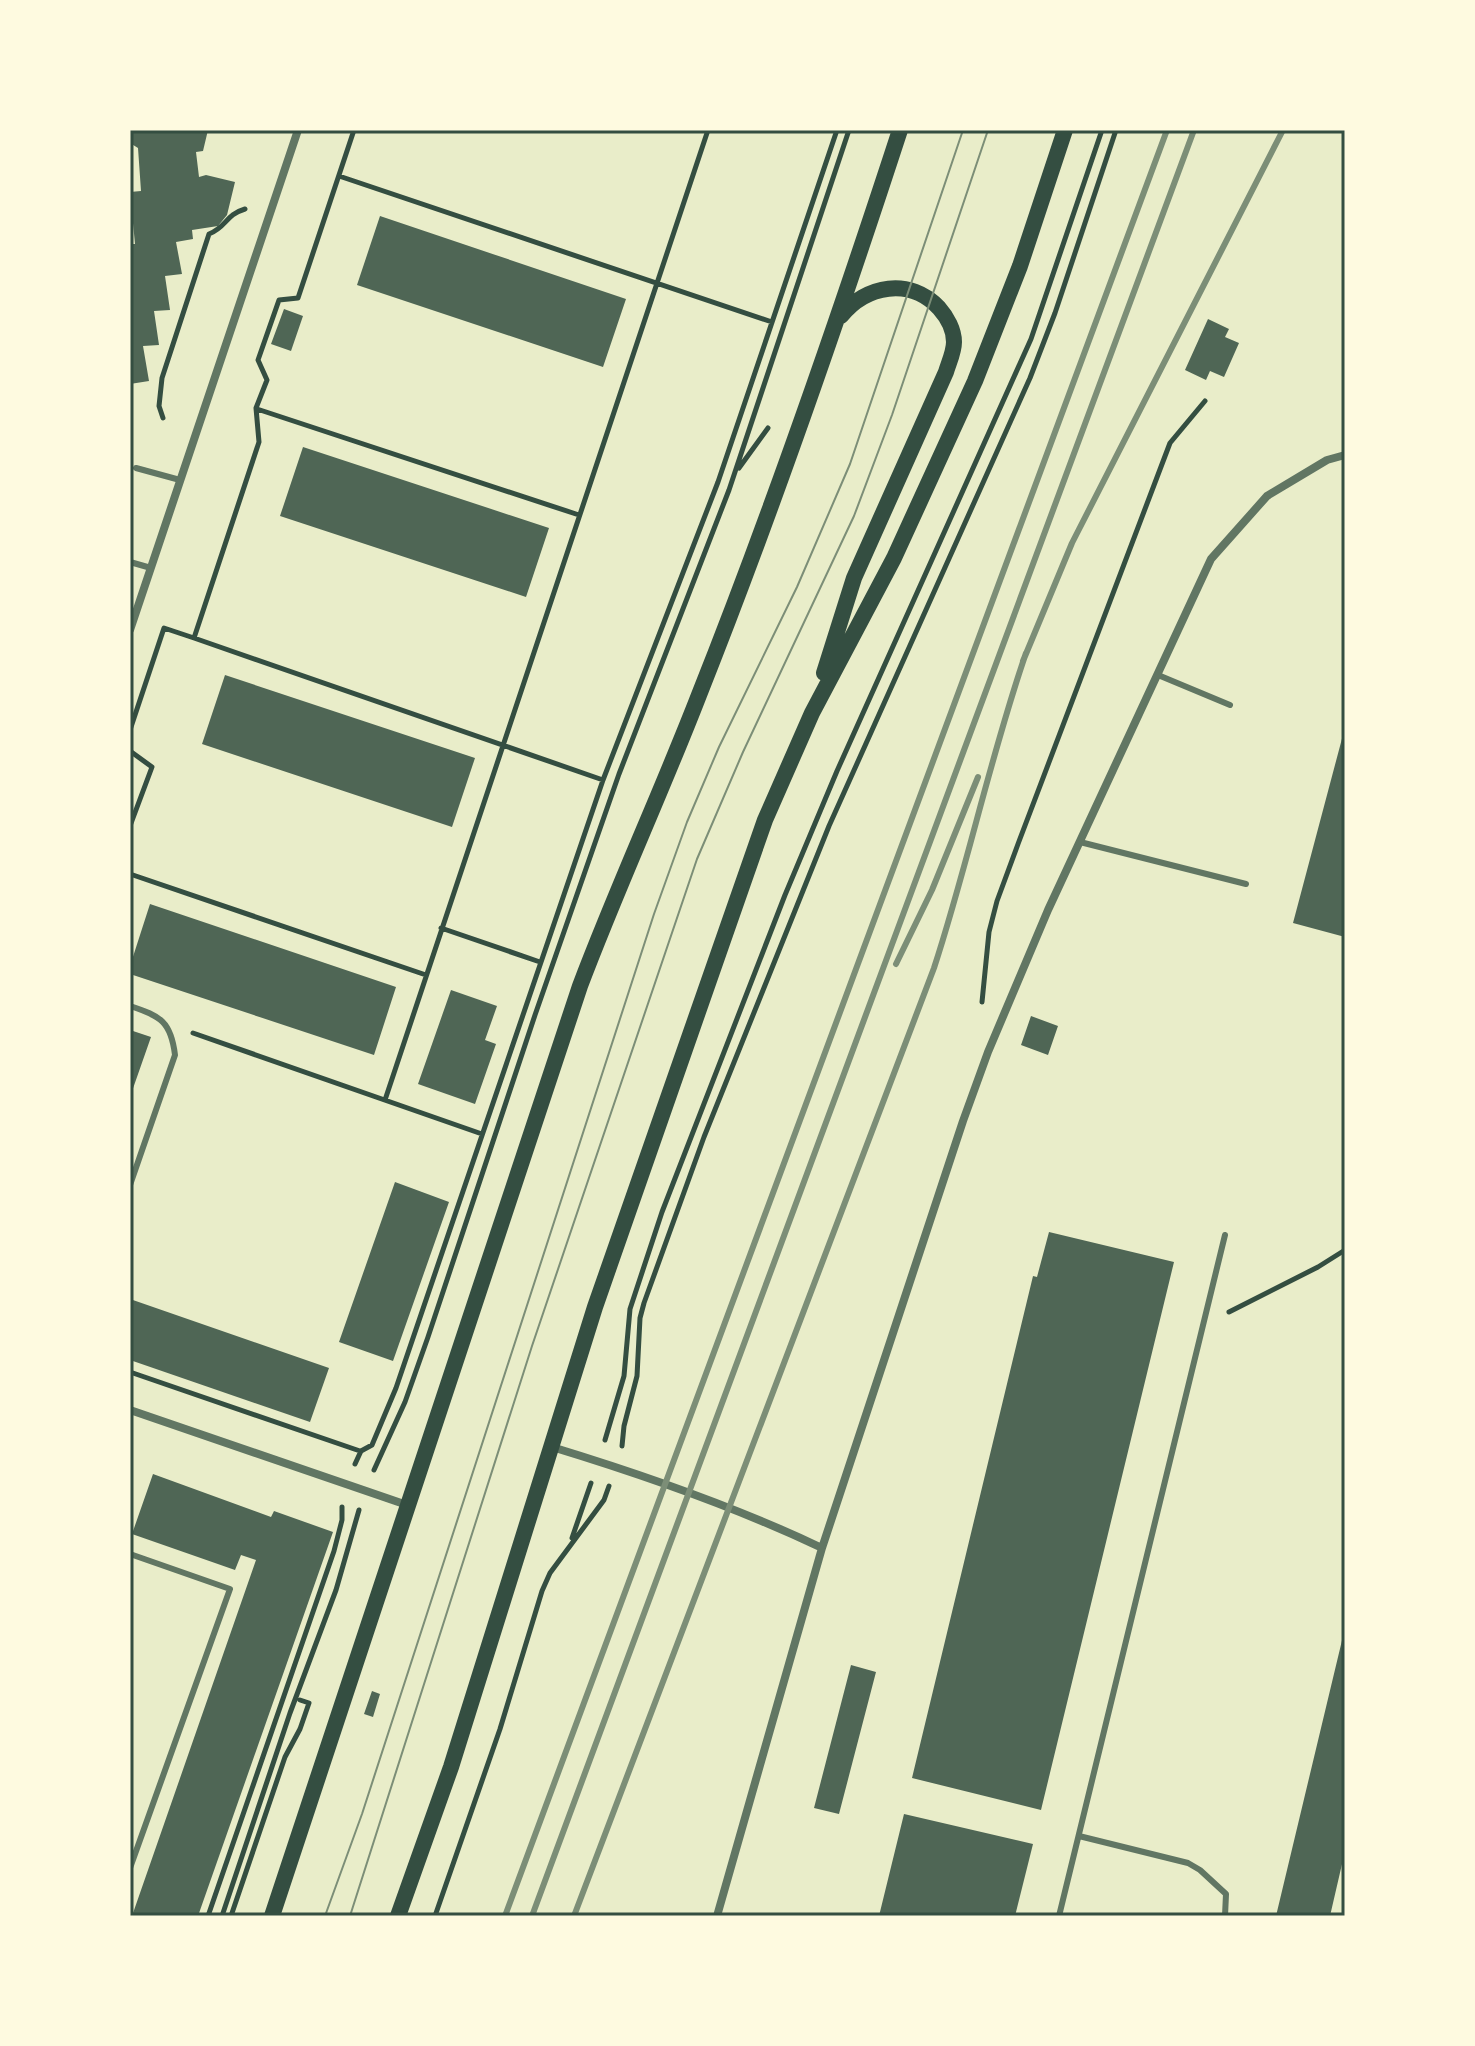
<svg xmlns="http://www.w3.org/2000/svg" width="1475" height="2046" font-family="Raleway,sans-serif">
<rect width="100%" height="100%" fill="#e9edc9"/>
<path fill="#4f6655" d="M130,130h78l-5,21 -7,1 3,25 7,-2 29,7 -8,33 -9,11 -26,4 1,9 -17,3 6,32 -17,2 5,34 -16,1 5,34 -16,1 6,35 -19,3v-140h5l-5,-52 11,-1 -3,-43 -8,-5z
M380,216l246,83 -23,68 -246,-82z
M284,309l19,7 -12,35 -20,-7z
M1208,319l21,10 -4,8 14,6 -15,34 -14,-6 -4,9 -21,-10z
M303,447l246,81 -23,69 -246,-81z
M225,675l250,83 -23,69 -250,-83z
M1344,731h1v206l-52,-14z
M150,904l246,83 -22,68 -244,-81v-8z
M451,990l46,16 -12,34 11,4 -21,60 -57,-20z
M1031,1016l27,10 -10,29 -27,-10z
M130,1030l21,7 -21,60z
M395,1182l54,20 -56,159 -54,-19z
M1049,1232l125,30 -133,548 -129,-32 121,-502 4,1z
M130,1299l199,69 -19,54 -180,-62z
M153,1474l118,43 3,-6 59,21 -135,384h-66l124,-356 -15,-5 -6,15 -103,-36z
M1344,1632l1,219 -15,65h-54z
M851,1665l25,7 -37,142 -25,-6z
M372,1691l8,3 -7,23 -9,-3z
M904,1814l129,30 -18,72h-136z"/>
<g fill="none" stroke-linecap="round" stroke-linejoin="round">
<path stroke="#344e41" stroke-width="5" d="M339,176l433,146
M257,409l322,106
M163,418l-4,-12 3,-28 47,-144c18,-7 16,-19 36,-25
M739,468l29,-40
M194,638l409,142
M130,730l34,-102 30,10 65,-196 -3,-34 11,-28 -9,-20 21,-60 19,-2 56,-168
M130,751l22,16 -22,59
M130,874l296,101
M441,928l99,34
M982,1002l7,-70 8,-31 21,-57 152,-401 35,-42
M193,1033l289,101
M385,1100l323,-970
M1229,1312l89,-45 27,-17
M130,1372l230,79
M605,1440l19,-64 6,-67 32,-97 123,-317 52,-124 194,-432 71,-209
M622,1446l2,-20 13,-50 3,-58 4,-15 60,-166 125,-311 201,-448 25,-65 61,-183
M355,1464l6,-13 11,-6 24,-57 207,-608 115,-298 119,-352
M374,1470l31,-68 23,-65 107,-322 84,-241 110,-284 120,-360
M572,1538l19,-55
M208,1916l126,-365 8,-31v-13
M222,1916l68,-203 46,-123 23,-80
M231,1916l54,-159 15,-28 9,-26 -9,-3
M435,1916l65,-187 42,-138 8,-18 54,-73 5,-14"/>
<path stroke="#617663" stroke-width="6" d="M136,468l44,12
M130,562l21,6
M1158,675l72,30
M1080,842l166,42
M130,1006c31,10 41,16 45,49l-45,130
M130,1554l100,35 -100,279
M1079,1836l109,27 12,7 26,24 -1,22
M1059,1916l166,-681"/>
<path stroke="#617663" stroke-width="8" d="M130,630l168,-500
M130,1410l277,95
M552,1447c92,28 184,60 270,101
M717,1916l105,-368 141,-427 25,-69 60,-142 163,-351 56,-63 60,-36 18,-5"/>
<path stroke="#344e41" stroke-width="16" d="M824,673l30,-95 92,-206c3,-10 8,-20 8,-30 0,-12 -7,-25 -15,-34 -29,-31 -73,-23 -98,8
M272,1916l308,-930c37,-98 81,-193 119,-291 74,-186 139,-375 201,-565
M398,1916l53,-149 144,-460 170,-487 47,-107 82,-155 81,-177 45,-115 45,-136"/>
<path stroke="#7c8e77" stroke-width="2" d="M325,1916l37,-102 292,-900 33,-92 32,-75 78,-160 53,-123 113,-334
M350,1916l182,-570 165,-487 46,-107 111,-236 38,-101 96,-285"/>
<path stroke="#7c8e77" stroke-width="6" d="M1023,661l49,-118 211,-413
M896,964l36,-74 46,-113
M505,1916l662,-1786
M532,1916c226,-594 437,-1192 662,-1786
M574,1916l360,-948c34,-104 56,-211 92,-315"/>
</g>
<rect width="1475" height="2046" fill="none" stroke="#fefae0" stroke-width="264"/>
<rect x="132" y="132" width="1211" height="1782" fill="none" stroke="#344e41" stroke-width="3"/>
</svg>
